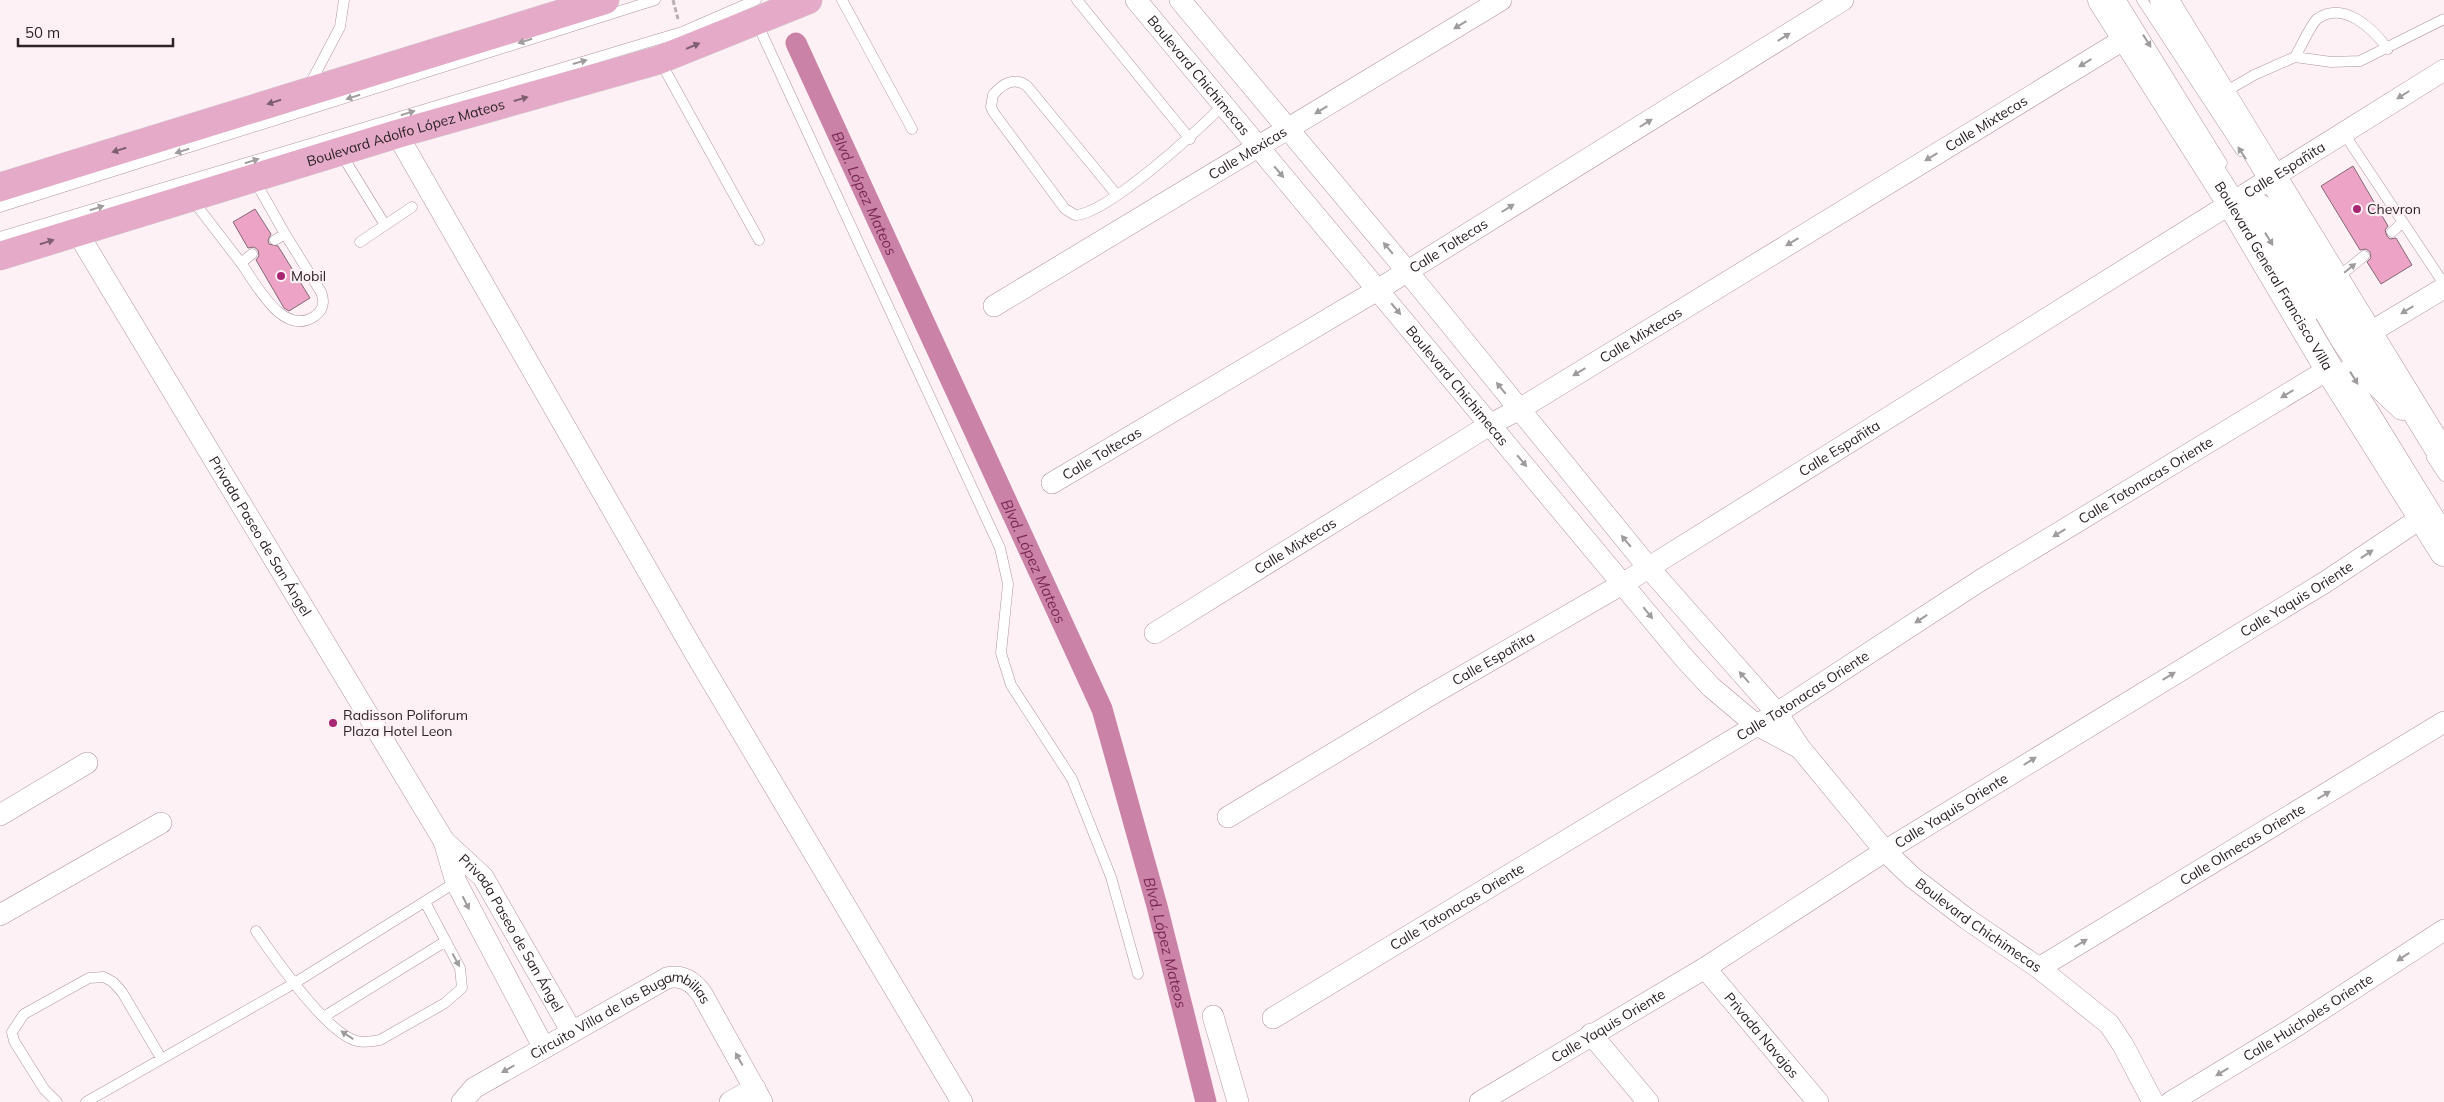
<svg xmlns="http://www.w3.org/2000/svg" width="2444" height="1102" font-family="Mulish,sans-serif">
<rect width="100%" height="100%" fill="#fef1f6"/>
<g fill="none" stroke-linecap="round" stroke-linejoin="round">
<path stroke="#ca83a6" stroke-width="21" id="s1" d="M796,43l306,666 55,197 49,196"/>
</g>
<path fill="#eca3c6" stroke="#836874" d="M2353,166l35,60 -3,4 2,6 3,3 6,-1 16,27 -31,19 -14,-22 4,-4 -1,-6 -4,-3 -6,1 -39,-64z
M255,209l16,25 -3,6 1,4 9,2 32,52 -21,13 -5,-3 -28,-48 3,-4 -1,-6 -4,-3 -6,1 -15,-26z"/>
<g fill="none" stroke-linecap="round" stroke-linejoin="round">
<g stroke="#b093a0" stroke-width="11">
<path id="lane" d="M842,0l70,129
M1077,0l113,139
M2121,0l101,163
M2142,0l99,151
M756,21l244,527 8,36 -7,69 10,32 61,94 39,98 27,97
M2295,57c6,-10 15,-31 22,-38 27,-19 56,10 71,30
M660,61l99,179
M309,86l31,-59 4,-27
M2223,93l31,-18 41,-18 36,5 29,-1 84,-42
M2343,132l101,152
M340,152l45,73
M254,179l31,55 -10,6
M1116,194l-89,-108c-13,-10 -25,-2 -34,9l-2,12 3,6 71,96 10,6c31,0 125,-86 148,-110
M191,198l50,65 11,-9
M0,207l655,-207
M2258,222l57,92
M2392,232l10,-9
M0,237l682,-205 74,-32
M360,242l52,-35
M241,263c16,22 42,75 74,53 9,-7 10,-14 6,-24l-36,-58
M2337,278l27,-22
M2346,365l98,159
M2432,458l12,18
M256,931c18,26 71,103 101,110 8,2 16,0 23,-1l65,-37 17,-15 -2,-20 -35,-66
M325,1016l121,-75
M57,1102l-13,-13 -30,-48 -2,-9 12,-18 65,-36 15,-1 9,5 9,10 39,66
M86,1102l207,-118 163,-102"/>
</g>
<g stroke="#b093a0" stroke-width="22">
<g id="street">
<path id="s2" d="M1136,0l549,659 26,28 44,37 43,23"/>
<path id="s3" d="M1180,0l227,271 241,296 129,146 23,35 85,103 27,26 55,42 72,49 70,56 14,21 30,57"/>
<path d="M397,134l298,519 267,449"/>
<path id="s4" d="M77,232l367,609 12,41 88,166"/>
<path id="s5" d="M994,306l507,-306"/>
<path d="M2369,333l75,-45"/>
<path id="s6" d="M1052,483l327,-194 464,-289"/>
<path id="s7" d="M1155,633l336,-209 27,-14 608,-372"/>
<path d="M0,815l87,-52"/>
<path id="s8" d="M1228,817l199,-120 197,-114 820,-513"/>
<path id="s9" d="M444,841l39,36 89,155"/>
<path d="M0,915l161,-92"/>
<path id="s10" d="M1705,968l113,134"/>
<path id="s11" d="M2039,968l405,-246"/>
<path d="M1213,1016l25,86"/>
<path id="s12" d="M1273,1018l504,-305 204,-133 348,-211"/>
<path d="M1591,1034l57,68"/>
<path id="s13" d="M462,1102l12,-14 193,-110c15,-4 27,4 35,16l60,108"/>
<path d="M730,1102l25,-14"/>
<path id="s14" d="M1480,1102l225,-134 180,-117 442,-270 94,-63"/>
<path id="s15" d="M2171,1102l119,-72 154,-100"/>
</g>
</g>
<g stroke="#b093a0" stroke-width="29">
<g id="secondary">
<path id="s16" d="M2102,0l129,203 98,166 115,183"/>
<path d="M2164,0l280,457"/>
<path d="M2231,203l28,5 16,11 69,119 22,33 37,35"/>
</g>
</g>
<g stroke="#d5d3d4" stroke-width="29">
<g id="primary">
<path d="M0,187l605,-187"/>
<path id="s17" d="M0,256l397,-122 262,-74 149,-60"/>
</g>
</g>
<path stroke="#bcafb4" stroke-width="3" stroke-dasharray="5 2.5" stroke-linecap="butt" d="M673,0l5,19"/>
<use href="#lane" stroke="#fff" stroke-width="10"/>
<use href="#street" stroke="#fff" stroke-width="21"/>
<use href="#secondary" stroke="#fff" stroke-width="28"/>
<use href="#primary" stroke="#e4aac8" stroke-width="28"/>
</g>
<defs><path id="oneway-solid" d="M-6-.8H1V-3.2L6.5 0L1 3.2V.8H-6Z" transform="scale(1.25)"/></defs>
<g fill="#a09c9e">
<use href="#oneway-solid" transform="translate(1460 25) rotate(149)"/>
<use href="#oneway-solid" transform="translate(1784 37) rotate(-32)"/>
<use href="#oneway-solid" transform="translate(525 41) rotate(162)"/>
<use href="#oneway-solid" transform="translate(2147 41) rotate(58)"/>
<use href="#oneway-solid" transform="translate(580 62) rotate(-16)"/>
<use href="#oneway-solid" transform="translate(2085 63) rotate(149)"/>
<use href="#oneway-solid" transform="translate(2403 95) rotate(148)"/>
<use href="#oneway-solid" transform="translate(353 97) rotate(162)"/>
<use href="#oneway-solid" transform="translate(1321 110) rotate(149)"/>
<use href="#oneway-solid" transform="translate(408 113) rotate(-17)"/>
<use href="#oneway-solid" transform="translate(1646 123) rotate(-32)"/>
<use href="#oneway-solid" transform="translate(182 151) rotate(163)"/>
<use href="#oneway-solid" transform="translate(2242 153) rotate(-123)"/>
<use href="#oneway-solid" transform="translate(1931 157) rotate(149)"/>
<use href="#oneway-solid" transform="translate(252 161) rotate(-17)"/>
<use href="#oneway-solid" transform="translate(1279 172) rotate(50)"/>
<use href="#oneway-solid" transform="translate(97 208) rotate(-17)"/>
<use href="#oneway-solid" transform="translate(1508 208) rotate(-32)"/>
<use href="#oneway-solid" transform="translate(2269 239) rotate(58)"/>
<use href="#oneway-solid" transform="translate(1792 242) rotate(149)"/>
<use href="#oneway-solid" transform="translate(1388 248) rotate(-130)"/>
<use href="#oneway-solid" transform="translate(2350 268) rotate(-39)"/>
<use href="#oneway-solid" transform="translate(1396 309) rotate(50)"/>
<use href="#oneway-solid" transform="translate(2407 310) rotate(149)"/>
<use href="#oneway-solid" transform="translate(1579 372) rotate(149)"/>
<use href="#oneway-solid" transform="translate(2354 378) rotate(58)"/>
<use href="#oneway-solid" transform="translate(1501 388) rotate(-129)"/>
<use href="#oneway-solid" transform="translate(2287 394) rotate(149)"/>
<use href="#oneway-solid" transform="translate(1522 461) rotate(50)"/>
<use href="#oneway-solid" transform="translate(2059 533) rotate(149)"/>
<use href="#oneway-solid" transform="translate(1626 541) rotate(-130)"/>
<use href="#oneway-solid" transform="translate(2367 554) rotate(-34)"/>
<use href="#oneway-solid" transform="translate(1648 613) rotate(51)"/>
<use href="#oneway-solid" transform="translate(1921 619) rotate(147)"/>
<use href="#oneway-solid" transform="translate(2169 676) rotate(-31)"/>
<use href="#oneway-solid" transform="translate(1744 677) rotate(-132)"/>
<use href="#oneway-solid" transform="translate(2030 761) rotate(-32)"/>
<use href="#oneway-solid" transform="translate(2324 795) rotate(-31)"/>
<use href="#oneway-solid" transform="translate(466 903) rotate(63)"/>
<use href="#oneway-solid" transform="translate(2081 943) rotate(-31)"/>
<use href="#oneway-solid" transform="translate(2403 957) rotate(147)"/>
<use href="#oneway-solid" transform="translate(456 960) rotate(62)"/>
<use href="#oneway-solid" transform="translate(347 1035) rotate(-147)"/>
<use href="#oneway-solid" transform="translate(739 1059) rotate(-119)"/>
<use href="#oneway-solid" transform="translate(508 1069) rotate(150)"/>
<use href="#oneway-solid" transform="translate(2222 1072) rotate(149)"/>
</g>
<g fill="#7f5f6f">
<use href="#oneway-solid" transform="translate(693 46) rotate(-23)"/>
<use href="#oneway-solid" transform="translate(521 99) rotate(-16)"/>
<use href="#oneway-solid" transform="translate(274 102) rotate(163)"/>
<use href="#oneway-solid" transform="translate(119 150) rotate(163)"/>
<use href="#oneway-solid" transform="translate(47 242) rotate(-17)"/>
</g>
<g fill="#a82674" stroke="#fef1f6" stroke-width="2">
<circle cx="2357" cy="209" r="5"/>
<circle cx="281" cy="276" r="5"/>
<circle cx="333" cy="723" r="5"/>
</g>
<g text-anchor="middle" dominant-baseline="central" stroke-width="4.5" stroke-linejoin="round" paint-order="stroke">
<g font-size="14" fill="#2d2227" stroke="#fef1f6">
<text stroke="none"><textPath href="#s2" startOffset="98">Boulevard Chichimecas</textPath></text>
<text stroke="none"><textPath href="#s7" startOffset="975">Calle Mixtecas</textPath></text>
<text stroke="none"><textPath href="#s17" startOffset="424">Boulevard Adolfo López Mateos</textPath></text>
<text stroke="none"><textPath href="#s5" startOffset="296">Calle Mexicas</textPath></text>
<text stroke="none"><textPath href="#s8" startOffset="1239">Calle Españita</textPath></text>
<text stroke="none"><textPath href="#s6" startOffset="462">Calle Toltecas</textPath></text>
<text stroke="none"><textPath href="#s16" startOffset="325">Boulevard General Francisco Villa</textPath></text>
<text stroke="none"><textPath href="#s7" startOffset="570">Calle Mixtecas</textPath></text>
<text stroke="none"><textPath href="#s2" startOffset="502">Boulevard Chichimecas</textPath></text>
<text stroke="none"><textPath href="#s8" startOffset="714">Calle Españita</textPath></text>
<text stroke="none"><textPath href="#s6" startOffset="58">Calle Toltecas</textPath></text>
<text stroke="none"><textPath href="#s12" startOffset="1025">Calle Totonacas Oriente</textPath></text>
<text stroke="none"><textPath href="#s4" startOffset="355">Privada Paseo de San Ángel</textPath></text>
<text stroke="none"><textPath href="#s7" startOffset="165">Calle Mixtecas</textPath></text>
<text stroke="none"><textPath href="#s14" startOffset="959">Calle Yaquis Oriente</textPath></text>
<text stroke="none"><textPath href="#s8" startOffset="309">Calle Españita</textPath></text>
<text stroke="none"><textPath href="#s12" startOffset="620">Calle Totonacas Oriente</textPath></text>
<text stroke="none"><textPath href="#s14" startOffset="554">Calle Yaquis Oriente</textPath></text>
<text stroke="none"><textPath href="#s11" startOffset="238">Calle Olmecas Oriente</textPath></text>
<text stroke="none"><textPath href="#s12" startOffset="215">Calle Totonacas Oriente</textPath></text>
<text stroke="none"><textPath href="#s3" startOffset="1225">Boulevard Chichimecas</textPath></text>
<text stroke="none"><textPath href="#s9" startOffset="115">Privada Paseo de San Ángel</textPath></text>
<text stroke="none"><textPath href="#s15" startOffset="161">Calle Huicholes Oriente</textPath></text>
<text stroke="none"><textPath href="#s14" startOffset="149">Calle Yaquis Oriente</textPath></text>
<text stroke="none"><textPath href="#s13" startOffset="188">Circuito Villa de las Bugambilias</textPath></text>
<text stroke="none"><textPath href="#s10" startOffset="88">Privada Navajos</textPath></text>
</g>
<g font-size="14" fill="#2d2227" stroke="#fef1f6" text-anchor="start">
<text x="2367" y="209">Chevron</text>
<text x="291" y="276">Mobil</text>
<text x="343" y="715">Radisson Poliforum<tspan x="343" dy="16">Plaza Hotel Leon</tspan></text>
</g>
<g font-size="15" font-style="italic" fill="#7b2756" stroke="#fef1f6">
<text stroke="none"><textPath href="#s1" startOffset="165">Blvd. López Mateos</textPath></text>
<text stroke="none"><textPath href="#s1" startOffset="570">Blvd. López Mateos</textPath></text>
<text stroke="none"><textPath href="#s1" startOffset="975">Blvd. López Mateos</textPath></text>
</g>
</g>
<path d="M18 38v8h155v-8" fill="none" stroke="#2d2227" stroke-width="2.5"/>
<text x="25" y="38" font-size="15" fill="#2d2227" stroke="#fef1f6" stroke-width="4" paint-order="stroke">50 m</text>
</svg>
